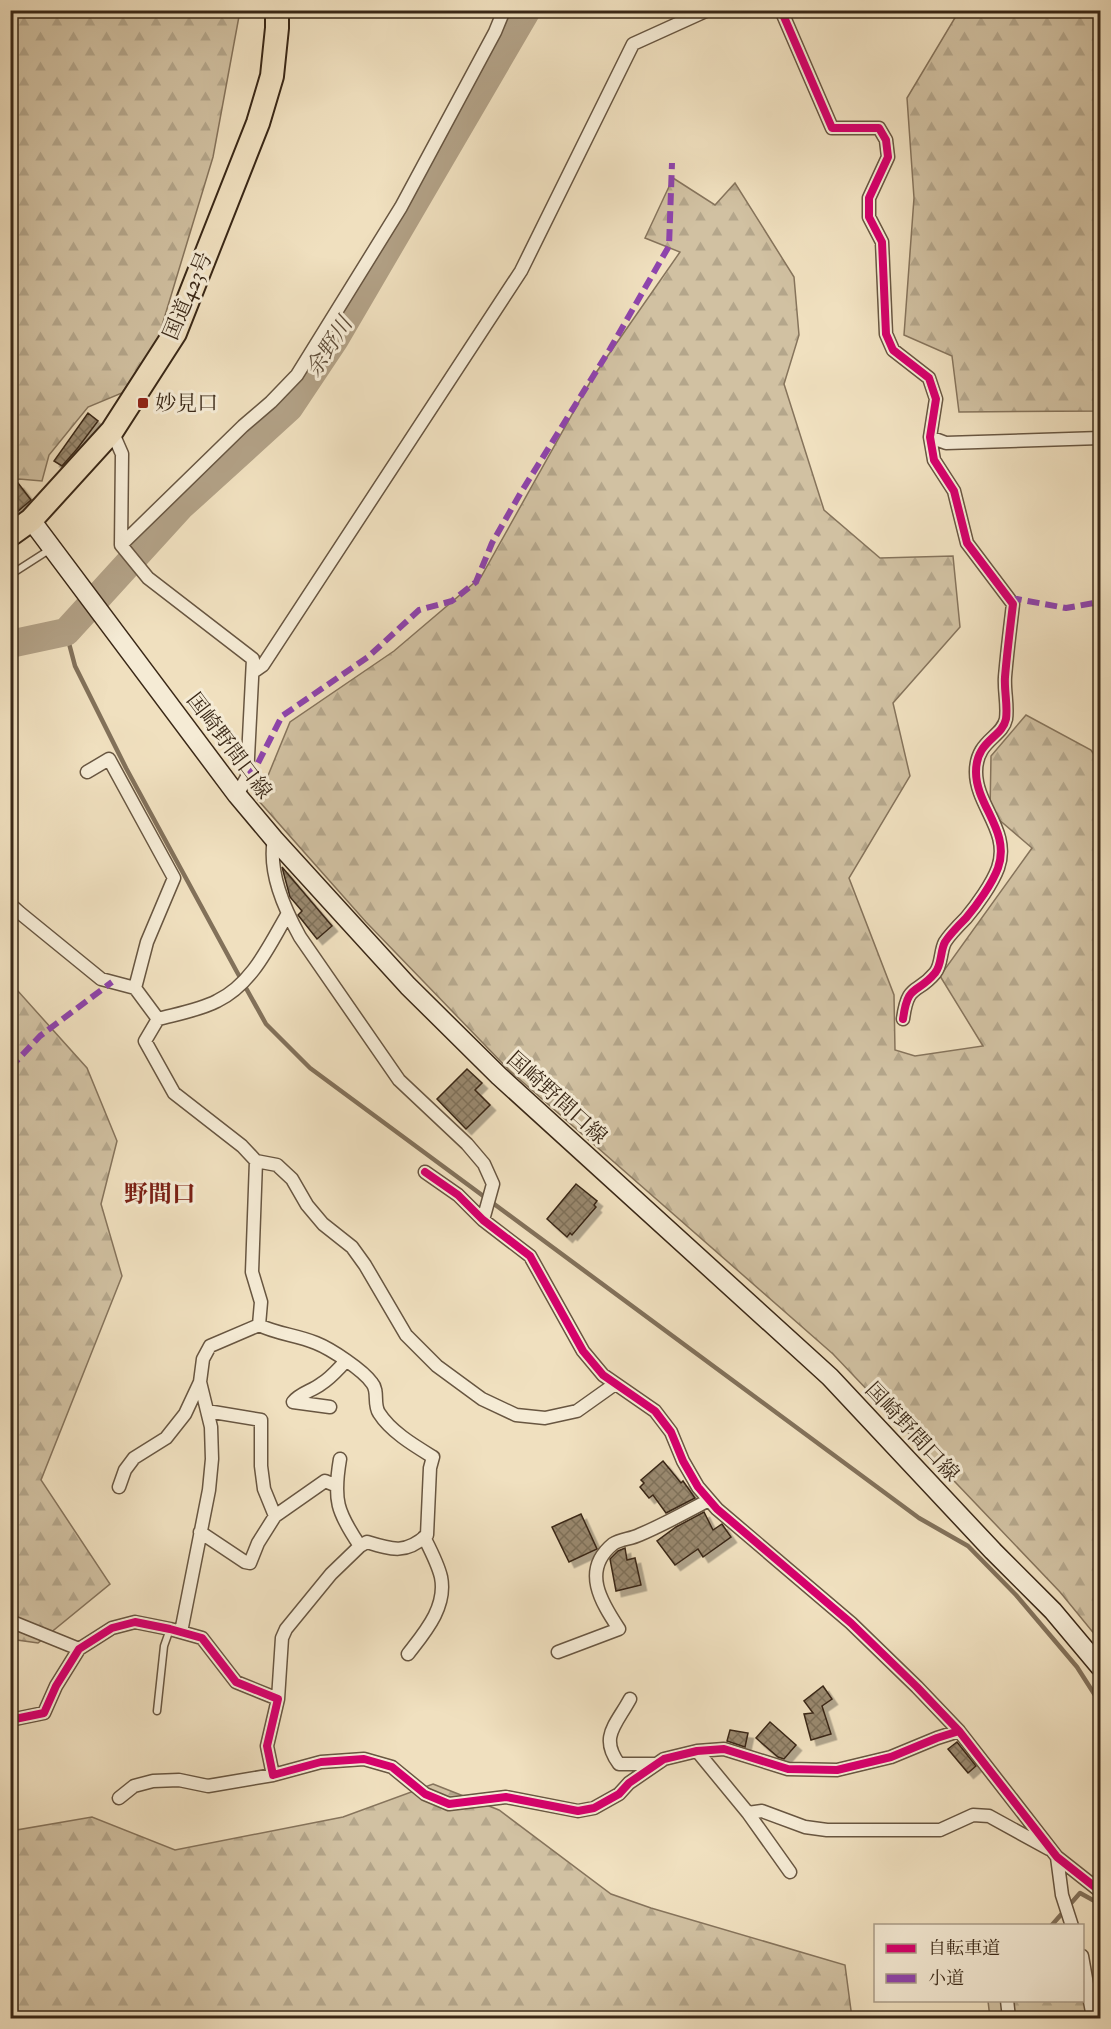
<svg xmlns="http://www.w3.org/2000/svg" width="1111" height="2029" font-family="'IM FELL Double Pica','Noto Serif JP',serif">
<defs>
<pattern id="forest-firs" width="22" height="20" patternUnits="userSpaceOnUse" patternTransform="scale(1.5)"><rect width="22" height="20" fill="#d1c1a2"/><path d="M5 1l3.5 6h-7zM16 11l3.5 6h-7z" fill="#b4a68b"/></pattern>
<pattern id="building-cross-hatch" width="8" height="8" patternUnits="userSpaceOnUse" patternTransform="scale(1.5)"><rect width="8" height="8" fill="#99886e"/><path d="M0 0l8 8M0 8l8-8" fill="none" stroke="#7e6f59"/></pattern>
<filter id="shadow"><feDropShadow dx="5.5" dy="5.5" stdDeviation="0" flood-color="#0004"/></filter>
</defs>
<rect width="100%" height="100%" fill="#f0e0bf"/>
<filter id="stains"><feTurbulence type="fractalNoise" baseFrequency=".00333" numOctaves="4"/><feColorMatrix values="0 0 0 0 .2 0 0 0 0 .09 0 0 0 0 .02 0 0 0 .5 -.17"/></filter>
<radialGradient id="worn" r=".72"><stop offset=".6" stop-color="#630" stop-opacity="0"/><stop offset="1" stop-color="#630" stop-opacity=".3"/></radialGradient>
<path fill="url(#forest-firs)" stroke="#86745c" stroke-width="1.5" d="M11,11h229l-27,146 -56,185 -35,51 -34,14 -39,48 -7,26 -23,-2 -8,6z
M959,11h141v400l-141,1 -7,-56 -48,-21 10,-137 -7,-100z
M673,178l42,27 20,-22 59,94 5,58 -15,49 40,126 56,48 73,-2 7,71 -67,76 17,73 -61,102 45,117 1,55 20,6 68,-10 -43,-70 92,-128 -42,-36 1,-56 35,-41 65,35 9,14v877l-40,-49 -227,-238 -324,-284 -143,-148 -108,-122 32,-78 104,-71 87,-74 112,-200 87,-125 -35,-14z
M10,954l7,36 70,78 30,73 -16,63 21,72 -81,204 69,104 -72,59 -28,-4z
M433,1784l66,26 112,84 40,14 194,57 7,53h-841v-187l81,-14 83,33 168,-33z
M1083,2000l10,9v9h-103l-2,-17z"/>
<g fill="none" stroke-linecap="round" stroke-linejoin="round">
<path stroke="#82715a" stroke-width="4.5" d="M66,632l9,34 51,102 111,204 29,52 44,44 609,450 49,28 48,49 61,72 23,36
M1051,1926l29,-33 20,11"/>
<path stroke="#b2a186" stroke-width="28" d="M10,644l56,-12 114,-125 109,-99 46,-69 192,-329"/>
</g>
<path fill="url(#building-cross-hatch)" stroke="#3a2817" stroke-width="1.5" filter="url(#shadow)" d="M88,413l10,8 -21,28 -15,17 -8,-5z
M18,483l13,17 -21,18v-29z
M282,867l50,59 -15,13 -19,-24 4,-4 -12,-14z
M467,1069l15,14 -7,7 15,15 -24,24 -29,-30z
M576,1184l21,17 -3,4 2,2 -24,28 -2,-2 -3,4 -20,-18z
M663,1461l18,22 2,-2 12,17 -29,15 -13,-18 -4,3 -9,-11 4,-4 -3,-3z
M704,1512l9,18 9,-6 9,13 -28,20 -5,-8 -23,16 -18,-24 19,-14z
M581,1514l16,35 -28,13 -17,-35z
M625,1548l2,12 8,-2 6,27 -25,6 -6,-32 8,-8z
M823,1686l9,13 -10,7 9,28 -20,6 -7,-26 9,-1 -9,-12z
M770,1722l26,23 -12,14 -6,-2 -22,-19z
M730,1730l18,3 -3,14 -18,-6z
M957,1742l19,24 -8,7 -20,-24z"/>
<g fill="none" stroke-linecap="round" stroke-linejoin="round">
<g stroke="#685641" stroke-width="9">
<path id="lane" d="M10,575l39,-25
M157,1711l7,-65 6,-17"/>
</g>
<g stroke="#685641" stroke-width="15">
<path id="street" d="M781,10l51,118h47l7,12 2,17 -19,41v19l13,25 4,92 7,16 36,28 7,21 -6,38 4,23 20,31 13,52 46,61c-3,25 -6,49 -8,73 -1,14 3,28 1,42 -4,19 -30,21 -30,53 0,34 35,59 22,96 -6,16 -21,37 -32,50 -7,7 -16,16 -21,24 -5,9 -3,23 -10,31 -18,22 -27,9 -32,46
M112,431l10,23 -1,91 27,33 105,81 -6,118 -10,18
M930,437l16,6 154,-5
M121,545l122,-119 28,-24 26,-27 104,-168 94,-175 9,-22
M253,672l10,-7 258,-394 112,-227 75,-34
M87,772l22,-13 65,119 -27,64 -12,46
M274,839c-6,33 10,69 26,98l99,143 68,64 17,20 9,20 -10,36
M10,904l10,9 81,66 34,9 23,31
M287,915c-18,31 -35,69 -70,86 -17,9 -40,13 -59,18l-13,22 29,52 68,53 14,15 21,4 15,14 15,26 16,19 29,23 13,18 41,70 31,31 45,33 34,16 29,3 32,-7 38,-27
M425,1172l33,23 25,25 47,36 53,95 20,24 52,36 16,21 12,29 15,26 19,22 134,114 66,64 42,44 98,126 43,34
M259,1325c18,9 38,10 57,18 15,6 47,27 56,40 7,8 1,21 7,30 12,19 36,33 54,44l-3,11 -3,67c-21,19 -34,15 -60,7l-7,4
M330,1407l-37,-5c7,-9 19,-11 28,-18 10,-6 17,-15 25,-23
M207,1411l54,9v46l3,23 11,27
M119,1487l6,-17 9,-12 32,-20 19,-24 15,-32 3,-23 7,-13 49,-21 2,-23 -9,-30 4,-111
M200,1532l45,30 5,1 8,-20 17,-27 50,-35 12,5
M10,1621l69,28
M181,1632l28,-142 3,-31 -1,-32 -11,-45
M558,1652l61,-23c-18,-27 -38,-59 -6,-85 7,-5 18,-5 26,-9 24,-10 47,-23 70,-35
M408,1654c17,-22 39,-47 33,-77 -3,-13 -11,-28 -17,-40
M278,1699l4,-61 4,-9 45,-55 29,-28c-23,-34 -27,-46 -20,-87
M630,1699c-14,26 -31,38 -11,65h37
M10,1720l34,-7 12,-27 23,-37 33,-21 23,-6 35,7 32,9 34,44 42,17 -11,47 6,29 48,-13 43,-3 28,8 33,27 24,10 57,-7 72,14 16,-3 25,-14 10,-11 35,-24 33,-8 27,-2 64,20 49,1 54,-13 46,-19 22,-7
M697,1751l51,62
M119,1798l15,-12 19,-5 26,-1 29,6 65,-11
M1057,1857l5,38 10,31
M790,1872l-42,-59 14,-2 43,16 22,3h113l33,-15 16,1 60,33
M1082,1956l11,62
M1007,2000l2,18"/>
</g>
<g stroke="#3a2817" stroke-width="21">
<path id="secondary" d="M31,520l206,275 37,44 134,147 91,90 331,301 163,174 60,60 47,56"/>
</g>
<g stroke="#3a2817" stroke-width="26">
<path id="highway" d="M10,535l21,-15 81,-89 63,-98 83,-210 14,-47 5,-48v-18"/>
</g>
<use href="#lane" stroke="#f5ebd5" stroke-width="6"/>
<use href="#street" stroke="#f5ebd5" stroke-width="12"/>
<use href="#secondary" stroke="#f5ebd5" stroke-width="18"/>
<use href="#highway" stroke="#f0e0bf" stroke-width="22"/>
<path stroke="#8e44ad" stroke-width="6" stroke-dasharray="12 6" stroke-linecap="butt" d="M1010,601l7,-2 49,9 34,-6
M247,777l10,-12 25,-49 86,-59 51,-47 33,-9 24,-19 16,-39 28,-49 90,-145 59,-103 3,-83
M10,1068l30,-32 72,-54"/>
<g stroke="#f5ebd5" stroke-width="11">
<path id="cycleway" d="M781,10l51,118h47l7,12 2,17 -19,41v19l13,25 4,92 7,16 36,28 7,21 -6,38 4,23 20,31 13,52 46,61c-3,25 -6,49 -8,73 -1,14 3,28 1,42 -4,19 -30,21 -30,53 0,34 35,59 22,96 -6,16 -21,37 -32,50 -7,7 -16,16 -21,24 -5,9 -3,23 -10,31 -18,22 -27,9 -32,46
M425,1172l33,23 25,25 47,36 53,95 20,24 52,36 16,21 12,29 15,26 19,22 134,114 66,64 42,44 98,126 43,34
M10,1720l34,-7 12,-27 23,-37 33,-21 23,-6 35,7 32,9 34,44 42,17 -11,47 6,29 48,-13 43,-3 28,8 33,27 24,10 57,-7 72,14 16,-3 25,-14 10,-11 35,-24 33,-8 27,-2 64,20 49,1 54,-13 46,-19 22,-7"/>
</g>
<use href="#cycleway" stroke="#d6006c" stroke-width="8"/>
</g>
<rect fill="#8f2418" stroke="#f5ebd5" stroke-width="2" x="137" y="397" width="12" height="12" rx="3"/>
<g text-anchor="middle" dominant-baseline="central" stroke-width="6" stroke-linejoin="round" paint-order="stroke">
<g font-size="21" fill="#3a2817" stroke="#f5ebd5">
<text transform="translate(188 296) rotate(-67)">国道423号</text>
<text transform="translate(229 746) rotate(53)">国崎野間口線</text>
<text transform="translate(557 1098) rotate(42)">国崎野間口線</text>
<text transform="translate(912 1432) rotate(47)">国崎野間口線</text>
</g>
<g font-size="21" fill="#3a2817" stroke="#f5ebd5" text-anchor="start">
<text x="155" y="403">妙見口</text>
</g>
<g font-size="22" font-style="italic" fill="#5e4c38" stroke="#f5ebd5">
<text transform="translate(329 347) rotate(-57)">余野川</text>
</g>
<g font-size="24" font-weight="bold" fill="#7a1f14" stroke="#f5ebd5">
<text x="160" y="1194">野間口</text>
</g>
</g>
<rect width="1111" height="2029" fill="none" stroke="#f0e0bf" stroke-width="36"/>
<rect x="12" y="12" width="1087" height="2005" fill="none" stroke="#3a2817" stroke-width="3"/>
<rect x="18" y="18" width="1075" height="1993" fill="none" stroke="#3a2817" stroke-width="1.5"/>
<rect x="874" y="1924" width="210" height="78" fill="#f5ebd5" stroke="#aa9d89" stroke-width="1.5"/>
<rect x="886" y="1944" width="30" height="9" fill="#d6006c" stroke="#aa9d89" stroke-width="1.5"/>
<text x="928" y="1954" font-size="18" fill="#3a2817">自転車道</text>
<rect x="886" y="1974" width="30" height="9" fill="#8e44ad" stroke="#aa9d89" stroke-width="1.5"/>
<text x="928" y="1984" font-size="18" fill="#3a2817">小道</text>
<rect width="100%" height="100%" filter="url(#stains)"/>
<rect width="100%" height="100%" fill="url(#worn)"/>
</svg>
